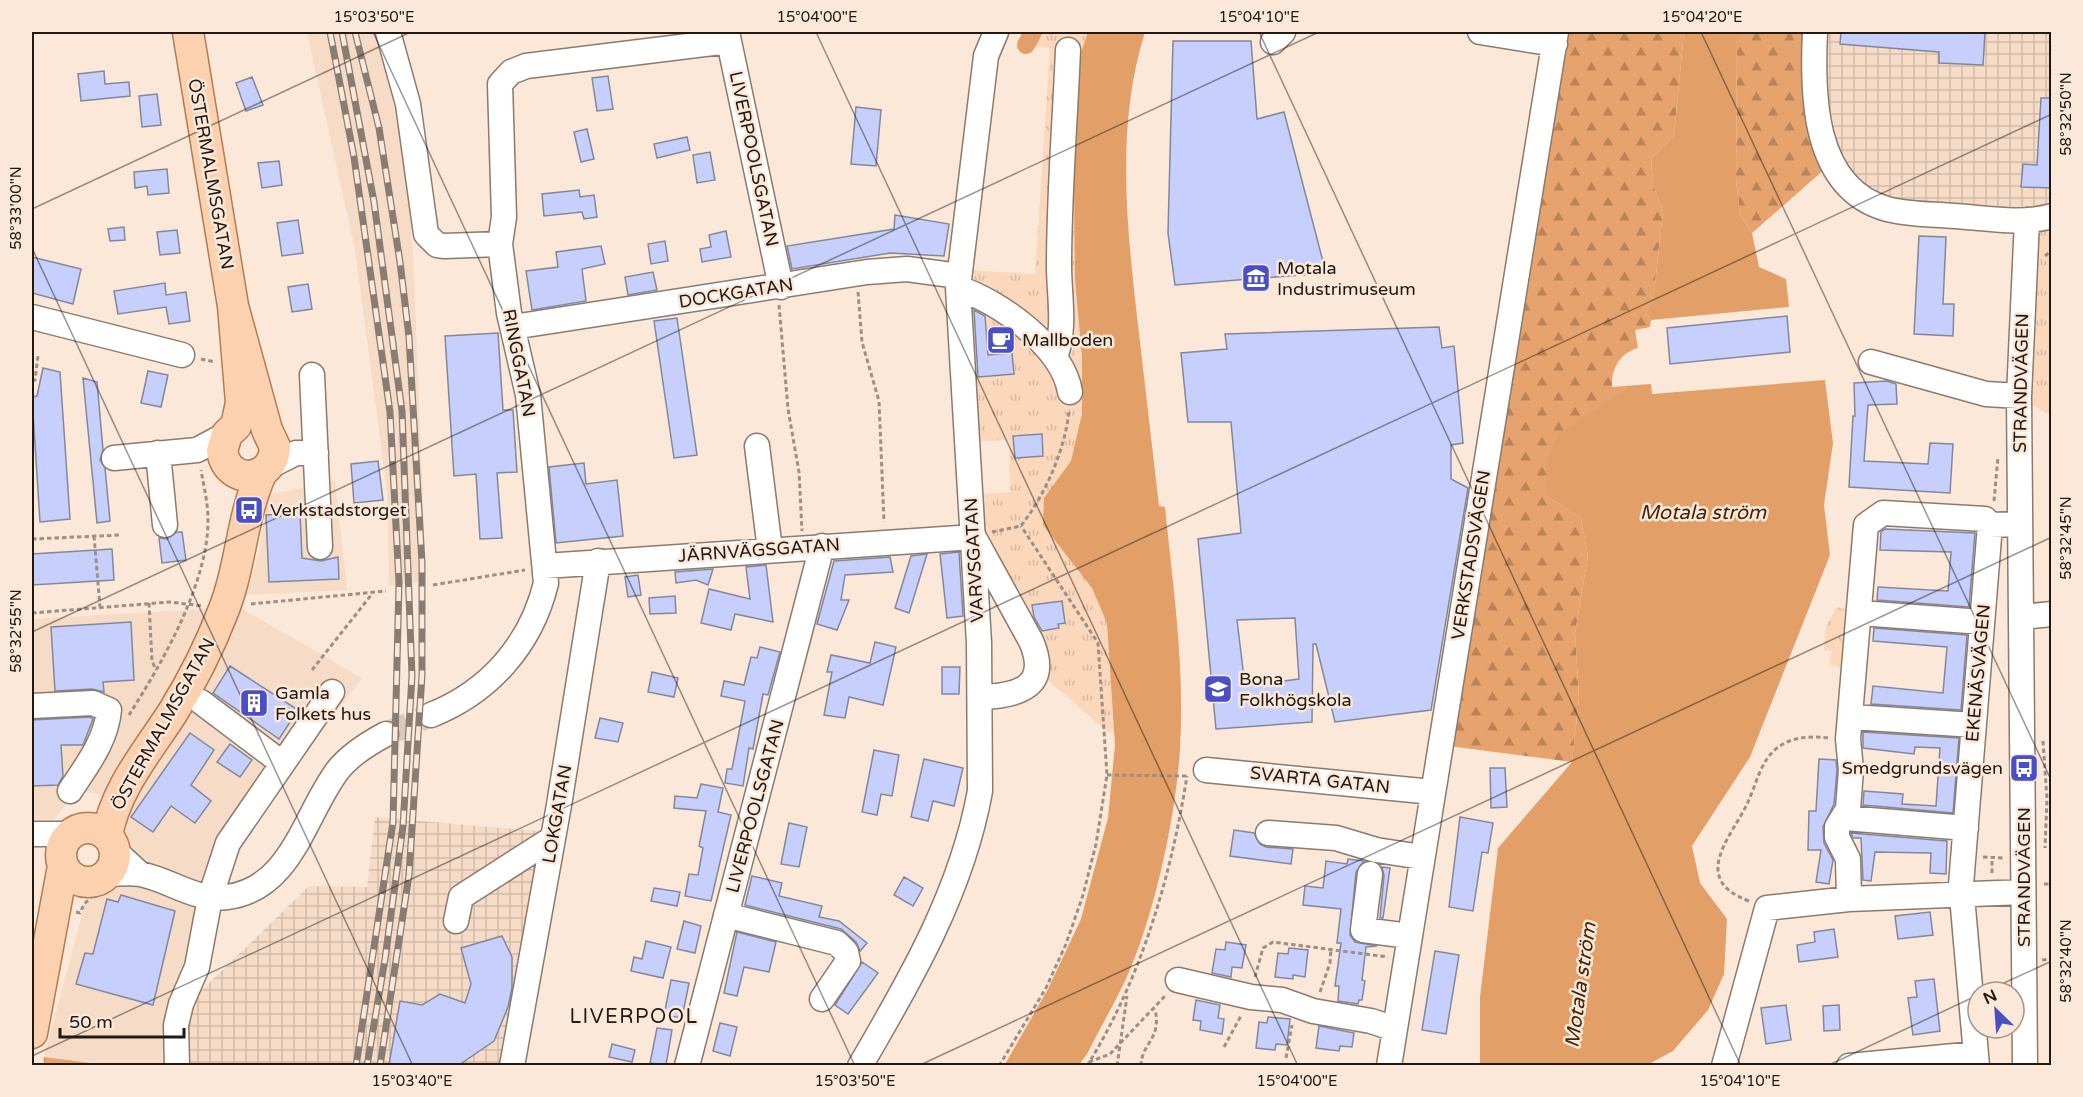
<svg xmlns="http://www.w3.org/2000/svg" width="2083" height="1097" font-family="'Varela Round',sans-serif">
<defs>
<pattern id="industrial-grid" width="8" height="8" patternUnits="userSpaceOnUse" patternTransform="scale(1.5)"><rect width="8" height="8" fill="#f6dbc6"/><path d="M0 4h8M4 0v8" fill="none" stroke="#d3bba9"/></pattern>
<pattern id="forest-firs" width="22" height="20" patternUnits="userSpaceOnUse" patternTransform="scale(1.5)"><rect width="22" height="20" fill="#e7a36d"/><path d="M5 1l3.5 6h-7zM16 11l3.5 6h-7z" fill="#bb8458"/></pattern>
<pattern id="park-tufts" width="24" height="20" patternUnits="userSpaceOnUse" patternTransform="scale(1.5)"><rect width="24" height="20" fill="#fbd7bc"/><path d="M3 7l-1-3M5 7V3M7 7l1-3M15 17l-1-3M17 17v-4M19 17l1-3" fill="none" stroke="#d7b8a1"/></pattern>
</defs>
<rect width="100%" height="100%" fill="#fce8d8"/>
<path fill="#f6dbc6" d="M307,32h67l16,50 16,93 7,79 13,326 -37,6 -2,-96 -32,-240z
M335,481l12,109 -101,5 13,-42 9,-58z
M239,607l123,71 -165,217 -22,170 -70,1 -61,-9 41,-153 12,-9 20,-6 17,-38 -9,-11 -3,-14 -24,-32 -21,-3 -23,28 -22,1v-201z"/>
<path fill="url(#industrial-grid)" d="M1811,32h240v177l-10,3 -156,-10 -51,-41z
M375,817l174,15 -40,233h-334l-9,-40 143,-139 58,1z"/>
<path fill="url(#forest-firs)" d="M1557,32h127l-10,103 -23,23 2,27 10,26 -10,91 -7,10 5,8 -1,7 -15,3 3,18c-18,5 -27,21 -26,39l13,-1 1,3 -11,8 -68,99 34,22 7,38 -13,77 4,65 -7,64 -131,-17z
M1737,32h76l21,129 -82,72 -12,-18 -4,-36z
M44,1057l61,8h-62z"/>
<path fill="url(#park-tufts)" d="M1033,32h88l-19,115 53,588 -47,-3 -65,-56 -69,-149 -3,-32 39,-3 -1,-52 -42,2 -9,-176 24,5 53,3 15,-226 -24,-3z
M2051,209v206l-35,-19 6,-181z
M1837,607l8,2 -3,58 -13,-2 3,-14 -8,-1 2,-24z"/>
<path fill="#e29f68" d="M1088,32h57c-30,95 -18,196 -7,293 7,60 14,121 21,181l6,1c8,79 20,161 15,241 -4,69 -26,170 -55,233 -12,25 -26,49 -38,73l-8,11 -75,1 44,-77 33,-70 27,-101 7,-73 -8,-122 -15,-35 -49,-63 1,-27 27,-37 11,-47v-57l-7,-78 -2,-179 4,-35z
M1684,32h53l-1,147 4,36 12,18 7,34 27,12 3,28 -138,13 -5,-8 7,-10 10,-91 -10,-26 -2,-27 23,-23z
M1825,380l8,63 -9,62 6,50 -80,202 -58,89 8,37 27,36 -3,55 -16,36 -35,41 -26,14h-167v-68l18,-149 74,-86 7,-64 -4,-65 13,-77 -7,-38 -34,-22 -1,-32 12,-30 68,-45 -1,-3 26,-2 1,10z"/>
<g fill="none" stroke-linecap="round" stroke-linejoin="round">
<path stroke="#e29f68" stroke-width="18" d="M1026,45l7,-13"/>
</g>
<path fill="#c7d0fd" stroke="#83879b" stroke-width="1.5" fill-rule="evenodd" d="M1841,32h144l-2,33 -44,-2v-11l-99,-8z
M1173,41h78l6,78 27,-7 42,161 -151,12 -7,-52z
M104,71l1,13 24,-2 1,14 -49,5 -3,-27z
M608,76l5,33 -16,2 -5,-33z
M252,77l11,28 -17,6 -10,-28z
M157,94l4,31 -19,2 -3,-31z
M2041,98h11v90l-31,-1 2,-23 14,1z
M856,107l25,3 -5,56 -25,-2z
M587,129l7,30 -13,3 -7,-30z
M687,137l3,13 -33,8 -3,-14z
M710,152l5,28 -18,3 -4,-28z
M279,161l3,24 -20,3 -4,-25z
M167,169l2,24 -21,2 -1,-9 -12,2 -1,-16z
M579,190l1,7 14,-2 3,22 -13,2 -2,-7 -38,4 -2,-22z
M895,215l54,9 -5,32 -54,-3 -98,16 -5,-23 107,-17z
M298,220l5,33 -21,3 -5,-33z
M124,227l1,13 -15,1 -2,-12z
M177,230l3,23 -20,2 -3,-23z
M726,231l5,26 -29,5 -2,-13 11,-2 -2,-12z
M1919,236l27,1 -3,67h11l-1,32 -39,-2z
M665,241l3,20 -17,3 -3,-20z
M601,246l4,18 -23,5 4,32 -54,9 -6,-39 32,-4 -2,-15z
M32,257l49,12 -8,35 -41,-11z
M653,272l4,18 -29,5 -3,-18z
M165,283l1,12 20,-3 4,29 -21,3 -3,-17 -48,7 -4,-23z
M308,284l4,25 -20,3 -4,-25z
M974,310l11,6 3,39 24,-2 2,21 -36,3z
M1787,316l3,36 -120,12 -3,-36z
M677,318l20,137 -23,3 -20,-137z
M1439,327l3,21 12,-2 9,97 -12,2v34l17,9 -37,222 -96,12 -19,-78h-3l-1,78 -96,7 -18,-190 43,-6 -10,-111h-43l-7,-69 46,-4 -2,-15zM1295,618l4,61 -54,7 -8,-66z
M498,333l5,77h10l4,62 -20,1 5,65 -22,1 -4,-65 -22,2 -9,-140z
M43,368l17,4 10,147 -30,3 -8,-125 5,-1z
M148,371l20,4 -7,32 -20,-4z
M83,378l14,4 6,68 -3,10 5,8 5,53 -13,2z
M1887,381l9,3 1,20 -29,1 -4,56 64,3 2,-21 23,1 -3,49 -101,-6 4,-71h2l-1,-33z
M1042,434l1,22 -28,2 -2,-22z
M378,461l5,39 -29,3 -3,-39z
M584,463l2,21 31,-4 6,56 -67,7 -7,-76z
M300,513l2,45 19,3 17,-4 1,22 -70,3 -3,-67z
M1885,529l90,4 -6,74 -92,-7 1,-13 70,4 3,-39 -71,-2 1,-18z
M177,532h5l4,28 -24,3 -3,-25 8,1z
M112,549l2,31 -82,5v-31z
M959,552l4,64 -16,2 -7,-64z
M927,554l-18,59 -14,-5 16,-52z
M890,557l3,15 -48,3 -4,25h8l-12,30 -20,-6 17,-63z
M766,565l7,57 -38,-8 -4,16 -30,-7 8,-34 41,10 -4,-32z
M713,569l-5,16 -12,-5 -20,3 -1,-11z
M638,575l3,20 -13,2 -3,-20z
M675,596l1,17 -26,1 -1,-16z
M1062,601l3,22 -7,1 1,4 -17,3 -8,-14 -2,-12z
M131,622l3,58 -31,2 1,10 -12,-3 -37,2 -4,-64z
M1874,628l93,7 -6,75 -90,-6 2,-18 70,7 4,-46 -74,-6z
M875,642l21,5 -13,58 -34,-8 -4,21 -21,-3 8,-43h-5l4,-17 39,8z
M760,647l20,5 -12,43 -5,-1 -10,55 -4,-1 -6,38 -18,-3 2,-14h5l13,-68 -24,-5 3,-15 20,4 7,-28 6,1z
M230,666l68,44 -19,29 -66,-46z
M942,667h18l-1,27h-17z
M652,672l26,6 -4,19 -26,-5z
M90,717l3,2 -10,26h-22l2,31 -5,9 -26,1v-66z
M600,718l23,5 -5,19 -23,-4z
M1863,732l96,6 -6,75 -90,-8 1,-14 39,3 -1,10 34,2 4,-58 -25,-1 -1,7 -51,-6z
M190,733l24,17 -23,35 20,16 -16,22 -24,-17 -18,26 -22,-15z
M230,744l22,16 -12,17 -23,-15z
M874,750l25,5 -7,41 -11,-2 -4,21 -15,-3z
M924,759l39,9 -9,38 -21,-5 -5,20 -17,-4z
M1819,759l17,1 1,10 -3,34 -11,23 1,16 9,17 -4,24 -13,-2 5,-32h-13l1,-39h7z
M1490,768h15l2,39 -16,1z
M701,784l22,4 -5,24 13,3 -20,86 -26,-5 4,-22 9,1 5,-27 -4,-2 7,-35 -32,-3 1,-12 22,2z
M1460,817l33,6 -5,30 -6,-1 -9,59 -24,-4z
M789,823l18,4 -8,40 -18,-3z
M1234,830l20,3 6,11 6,3 27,2 -2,15 -61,-8z
M1851,833l96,8 -1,33 -16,-1 1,-20 -56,-1 -4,29 -8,-1 -2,-42h-8z
M1348,859l16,2 -8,11 -6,63 5,7 22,4 -11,1 -4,33 3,1 -3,19h-3l-1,4 -20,-3 1,-15h-4l6,-43h-4l4,-34 -38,-4 2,-19 18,2 3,-27 21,3z
M1382,867l8,1 -7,50h-3l4,-42z
M752,876l30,7 -3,13 43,10 -3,11 20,4 28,22 -7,8 -4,-9 -15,-13 -96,-24z
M904,877l19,11 -10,18 -19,-11z
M654,888l26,4 -3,14 -26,-5z
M121,895l54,16 -22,94 -77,-21 9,-31 8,1 14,-55 11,3z
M1930,912l3,23 -35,4 -3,-23z
M684,921l17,5 -6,27 -18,-4z
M1834,929l4,28 -39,5 -2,-17 18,-3 -1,-10z
M737,932l39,10 -7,30 -25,-5 -7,29 -13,-3z
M502,936l10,21v31l-4,19 -14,34 -35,24h-70l11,-64 22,4 18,-11 25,9 6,-19 -10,-36z
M646,941l25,6 -8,31 -32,-7 3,-14 8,2z
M1226,942l20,3 -4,23 -10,-1 -1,10 -19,-4 4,-24 9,1z
M1289,948l19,2 -3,27 -12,-2v4l-18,-2 3,-24 10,1z
M1435,951l24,4 -13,79 -24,-4z
M862,962l16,11 -30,41 -13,-9z
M1934,979l6,52 -27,4 -5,-37 9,-1 -2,-16z
M671,980l18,3 -7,35 -18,-3z
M1196,1000l24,5 -2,13 6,1 -2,15 -22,-4 1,-9 -8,-1z
M1786,1005l5,35 -25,4 -5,-36z
M1839,1005l1,25 -16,1 -1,-25z
M1268,1017l22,2 -3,26 -11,-1 -1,6 -19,-2 3,-26 8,1z
M720,1023l17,4 -7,29 -17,-5z
M1319,1026l35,7 -2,14 -12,-1 -1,5 -23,-3z
M657,1028l15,2 -6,35 -16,-2z
M612,1044l23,6 -3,12 -23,-5z"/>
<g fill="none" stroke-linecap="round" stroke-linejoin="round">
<path stroke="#dbc9bb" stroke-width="24" stroke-dasharray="24 12" stroke-linecap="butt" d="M386,734l45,-19"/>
<g stroke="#8c7a6c" stroke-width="27">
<path id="minor" d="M388,32l20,72 18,130 11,11 8,1 55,-2
M727,32l54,255
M1480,32l75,12
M1815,32c-3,61 -3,156 72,177 22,6 46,5 68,7 31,2 66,9 97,0
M1273,42l10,-10
M958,288c41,13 105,59 112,104
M32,317l150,38
M513,327l354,-55 40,-3 52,7
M1055,357c11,-28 4,-62 4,-91 0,-72 6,-144 9,-216
M1871,362l115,32 33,2
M312,375l8,172
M757,446l13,104
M158,453l7,72
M114,458l83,-8 30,-16
M270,466l26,-13h20
M976,541l55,100c20,46 -13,55 -51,56
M545,566l429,-29
M1860,613l122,9
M2021,617l31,-3
M201,702l81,61
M32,706l61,-3 16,7c-3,31 -22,55 -39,81
M431,715c58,-23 100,-70 115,-132l-18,-188 -19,-82 -9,-69 4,-27 -4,-133 11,-12 15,-6 203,-25
M1852,717l122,8
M1206,770l227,22
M1845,818l121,10
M1268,833l68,5 40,12 46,7
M32,834h40
M115,851l25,23
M107,874c11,0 22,-2 33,0 31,6 54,27 87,23 65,-8 78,-84 111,-127 12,-15 31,-27 48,-36
M1370,874l-7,56 46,6
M1849,899l-1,-40 -11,-22v-10l11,-18 3,-39 -3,-31 18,-214 17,-12 102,6 5,6
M726,915l111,28 9,9 2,9 -26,38
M456,921l5,-24 92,-59
M1178,980l73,17 31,3 31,11 58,10 24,8
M177,1066l-1,-41 5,-21 16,-37 13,-69 18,-55 104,-151
M512,1066l47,-261 39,-244
M687,1066l135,-520
M860,1066c51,-87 102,-175 120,-275l-1,-148 -21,-355 28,-232 10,-24
M1389,1066l167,-1034
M1724,1066l43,-158 82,-9 174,-7
M1849,1066l127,-12
M1977,1066l-16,-181 29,-360 30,-1
M2025,1066l-6,-670 8,-176"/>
</g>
<g stroke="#ae7d56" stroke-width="33">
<path id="major" d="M188,32l45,274 8,97 -5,23 -9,8 -5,17c6,36 52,31 53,-4l-8,-17 -34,-124
M61 855a27 27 0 1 1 54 0a27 27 0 1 1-54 0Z
M107,836c8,-47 41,-85 66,-124 19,-31 36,-64 49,-98 19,-45 19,-96 39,-140
M32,1033l31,-167"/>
</g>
<path stroke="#9e8f84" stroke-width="3" stroke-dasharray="4.5 3" stroke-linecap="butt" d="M2045,256l7,-6
M858,292l4,50 17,59 5,121
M779,305l9,104 11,63 3,59
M201,359l14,3
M32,380h3l3,-24
M1994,501l4,-44
M992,532l29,-6c25,-33 43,-74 48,-114
M94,536l6,71
M32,539l89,-4
M433,585l92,-15
M149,603l3,58 4,9
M251,604l135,-13
M32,613l138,-11 33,4
M312,670l60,-76
M129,715c33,-52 79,-131 79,-195 0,-17 -4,-33 -7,-50
M2043,741l4,58 -2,49
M1107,775l80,1
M1983,857l20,1
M1992,873v-15
M2044,884h8
M1749,901c-59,-22 -19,-62 -2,-97 9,-18 13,-43 30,-56 16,-12 34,-12 53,-10
M76,912l4,1 4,-9 14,-13
M2042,960l10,-1
M1255,977l8,-29 10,-6 115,15
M1320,992l10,-29 1,-15
M1224,1047l18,-33
M1286,1058l6,-33
M1089,1062l21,-8 56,-59
M999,1066l47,-78 20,-44 17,-49 13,-51 11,-69 -9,-132 -77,-117
M1087,1066c54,-87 84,-189 100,-290
M1117,1066l10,-70
M1141,1066c0,-23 21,-26 14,-57"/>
<use href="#minor" stroke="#fff" stroke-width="24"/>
<use href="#major" stroke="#fcd1af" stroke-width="30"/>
<g stroke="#897c72" stroke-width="7">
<path id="rail" d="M330,32l24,125 36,255 9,171 -6,239 -37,244
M342,32l32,170 28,209 10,265 -9,150 -18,133 -18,107
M355,32l24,96 21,134 9,75 13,226v112l-13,200 -29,191"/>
</g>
<use href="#rail" stroke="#fce8d8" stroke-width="4.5" stroke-dasharray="14" stroke-linecap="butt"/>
</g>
<path fill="none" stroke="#201914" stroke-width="1.5" stroke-opacity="0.45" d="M373,32l482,1034M816,32l482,1034M1259,32l482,1034M1701,32l351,750M32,209l379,-177M32,248l381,818M32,632l1287,-600M1984,992l68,-31M32,1056l2020,-942M918,1066l1134,-529M1827,1066l151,-71"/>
<defs>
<g id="museum-square" transform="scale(1.5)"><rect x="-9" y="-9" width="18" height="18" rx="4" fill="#4b4fc5" stroke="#fce8d8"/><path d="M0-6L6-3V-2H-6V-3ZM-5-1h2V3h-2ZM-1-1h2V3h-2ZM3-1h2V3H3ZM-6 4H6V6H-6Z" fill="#fff"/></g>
<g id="cafe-square" transform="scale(1.5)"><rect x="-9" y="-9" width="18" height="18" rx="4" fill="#4b4fc5" stroke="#fce8d8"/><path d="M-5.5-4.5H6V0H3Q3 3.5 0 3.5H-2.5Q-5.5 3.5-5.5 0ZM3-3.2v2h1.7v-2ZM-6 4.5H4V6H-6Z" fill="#fff"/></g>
<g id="bus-square" transform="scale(1.5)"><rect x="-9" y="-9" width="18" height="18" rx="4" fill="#4b4fc5" stroke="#fce8d8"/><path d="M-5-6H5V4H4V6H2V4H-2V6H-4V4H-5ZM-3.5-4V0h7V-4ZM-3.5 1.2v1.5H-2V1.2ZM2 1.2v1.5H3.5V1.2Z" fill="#fff"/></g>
<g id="university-square" transform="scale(1.5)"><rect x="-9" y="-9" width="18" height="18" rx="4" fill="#4b4fc5" stroke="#fce8d8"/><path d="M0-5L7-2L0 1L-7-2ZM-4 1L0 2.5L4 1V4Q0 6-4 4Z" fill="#fff"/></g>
<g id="building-square" transform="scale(1.5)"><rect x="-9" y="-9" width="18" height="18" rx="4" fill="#4b4fc5" stroke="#fce8d8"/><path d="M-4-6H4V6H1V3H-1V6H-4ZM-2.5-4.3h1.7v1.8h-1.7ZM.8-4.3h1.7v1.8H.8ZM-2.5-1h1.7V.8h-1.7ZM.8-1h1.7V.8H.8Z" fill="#fff"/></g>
</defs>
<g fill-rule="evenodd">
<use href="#museum-square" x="1256" y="278"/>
<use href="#cafe-square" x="1001" y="340"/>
<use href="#bus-square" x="249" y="510"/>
<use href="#university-square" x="1218" y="689"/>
<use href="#building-square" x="254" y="703"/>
<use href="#bus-square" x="2024" y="768"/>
</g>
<g text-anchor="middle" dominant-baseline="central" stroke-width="5" stroke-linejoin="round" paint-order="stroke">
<g font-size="18" fill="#201914" stroke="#fce8d8">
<text transform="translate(754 159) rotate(78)">LIVERPOOLSGATAN</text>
<text transform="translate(211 174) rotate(80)">ÖSTERMALMSGATAN</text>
<text transform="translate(736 293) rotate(-9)">DOCKGATAN</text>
<text transform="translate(519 363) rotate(79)">RINGGATAN</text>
<text transform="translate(2021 383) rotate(-89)">STRANDVÄGEN</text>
<text transform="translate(759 550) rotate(-4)">JÄRNVÄGSGATAN</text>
<text transform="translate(1471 555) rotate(-81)">VERKSTADSVÄGEN</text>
<text transform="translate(974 560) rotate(-93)">VARVSGATAN</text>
<text transform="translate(1978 673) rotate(-85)">EKENÄSVÄGEN</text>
<text transform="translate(163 724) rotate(-61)">ÖSTERMALMSGATAN</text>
<text transform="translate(1320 780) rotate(6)">SVARTA GATAN</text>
<text transform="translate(755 806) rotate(-75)">LIVERPOOLSGATAN</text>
<text transform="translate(557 814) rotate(-80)">LOKGATAN</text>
<text transform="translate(2024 877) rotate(-90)">STRANDVÄGEN</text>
</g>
<g font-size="18" fill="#201914" stroke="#fce8d8" text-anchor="start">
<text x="1277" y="268">Motala<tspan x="1277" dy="21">Industrimuseum</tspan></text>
<text x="1022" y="340">Mallboden</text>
<text x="270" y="510">Verkstadstorget</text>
<text x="1239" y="679">Bona<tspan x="1239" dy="21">Folkhögskola</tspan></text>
<text x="275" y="693">Gamla<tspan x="275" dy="21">Folkets hus</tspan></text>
<text x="2003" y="768" text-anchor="end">Smedgrundsvägen</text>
</g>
<g font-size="20" font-style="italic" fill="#41260e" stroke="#fce8d8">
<text x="1703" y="513">Motala ström</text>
<text transform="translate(1581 985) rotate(-82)">Motala ström</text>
</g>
<g font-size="20" letter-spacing="1.5" fill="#201914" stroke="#fce8d8">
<text x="634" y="1017">LIVERPOOL</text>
</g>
</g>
<rect width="2083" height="1097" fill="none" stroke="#fce8d8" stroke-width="66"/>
<g transform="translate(1996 1010) rotate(335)"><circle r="28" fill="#fce8d8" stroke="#a4958a" stroke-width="1.5"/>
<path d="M0-4.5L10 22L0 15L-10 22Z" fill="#4b4fc5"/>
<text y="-9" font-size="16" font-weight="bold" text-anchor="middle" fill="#201914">N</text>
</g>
<path d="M60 1028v9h124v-9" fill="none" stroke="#201914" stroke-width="3"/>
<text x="69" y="1028" font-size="18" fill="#201914" stroke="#fce8d8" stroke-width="4.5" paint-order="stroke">50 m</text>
<rect x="33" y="33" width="2017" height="1031" fill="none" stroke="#201914" stroke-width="2"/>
<g font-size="15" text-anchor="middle" fill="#201914">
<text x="374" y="22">15°03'50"E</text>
<text x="817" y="22">15°04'00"E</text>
<text x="1259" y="22">15°04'10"E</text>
<text x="1702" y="22">15°04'20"E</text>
<text transform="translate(2066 114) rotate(-90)" y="5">58°32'50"N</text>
<text transform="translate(16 208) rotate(-90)" y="5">58°33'00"N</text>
<text transform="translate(2066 538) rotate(-90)" y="5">58°32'45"N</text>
<text transform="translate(16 631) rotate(-90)" y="5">58°32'55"N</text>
<text transform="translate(2066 961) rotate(-90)" y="5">58°32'40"N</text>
<text x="412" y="1086">15°03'40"E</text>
<text x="855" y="1086">15°03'50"E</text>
<text x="1297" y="1086">15°04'00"E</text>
<text x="1740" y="1086">15°04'10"E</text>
</g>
</svg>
